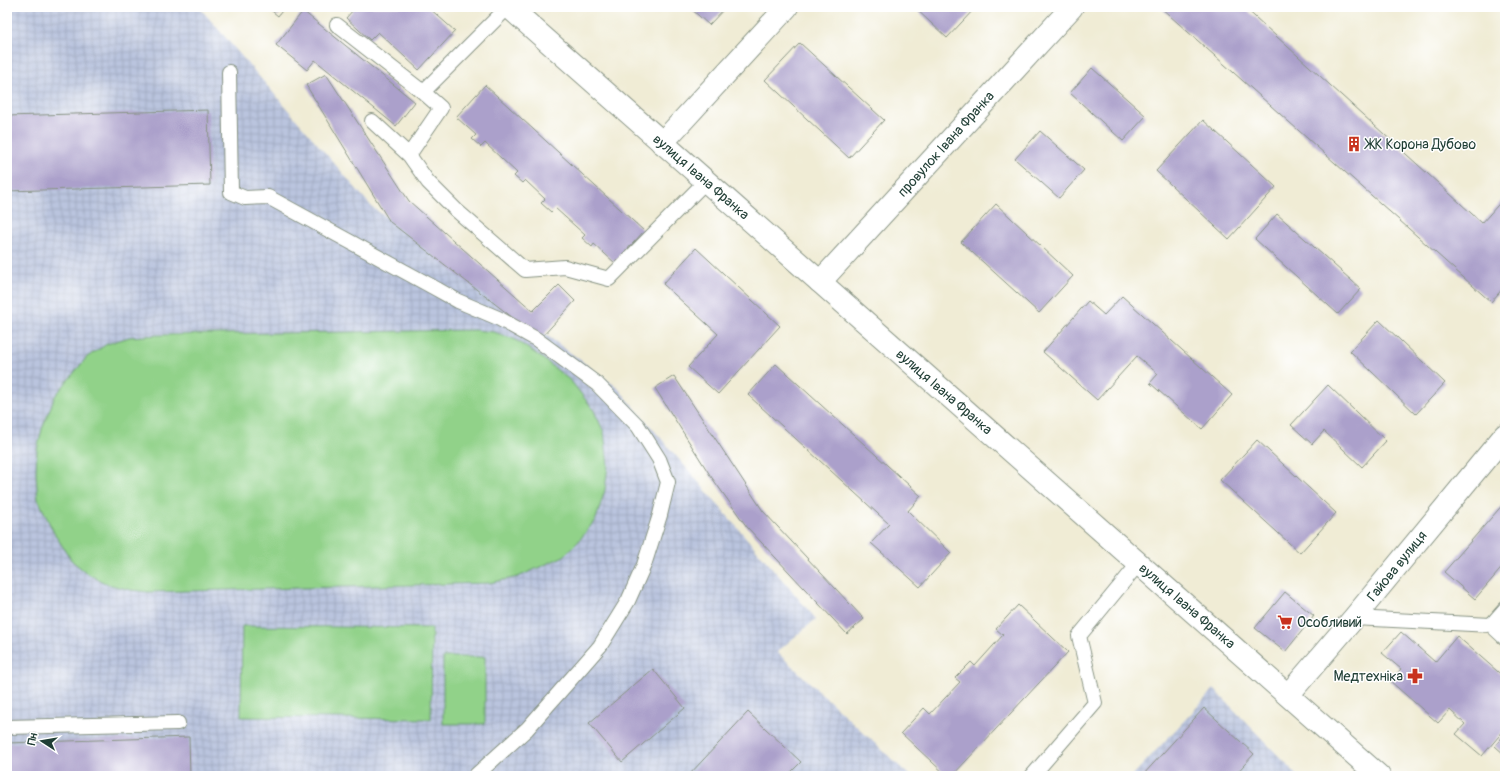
<svg xmlns="http://www.w3.org/2000/svg" width="1512" height="783" font-family="Pangolin,sans-serif">
<defs>
<pattern id="industrial-grid" width="8" height="8" patternUnits="userSpaceOnUse"><rect width="8" height="8" fill="#bac4de"/><path d="M0 4h8M4 0v8" fill="none" stroke="#9fa9bf"/></pattern>
</defs>
<rect width="100%" height="100%" fill="#fff"/>
<filter id="ink" filterUnits="userSpaceOnUse"><feTurbulence type="fractalNoise" baseFrequency=".025" numOctaves="2"/><feDisplacementMap in="SourceGraphic" scale="8" xChannelSelector="R" yChannelSelector="G"/><feConvolveMatrix kernelMatrix="1 2 1 2 8 2 1 2 1" color-interpolation-filters="sRGB"/></filter>
<filter id="wash" filterUnits="userSpaceOnUse"><feTurbulence type="fractalNoise" baseFrequency=".012" numOctaves="4" result="noise"/><feDisplacementMap in="SourceGraphic" scale="16" xChannelSelector="R" yChannelSelector="G"/><feGaussianBlur stdDeviation="0.9" result="paint"/><feColorMatrix in="noise" values="0 0 0 0 0 0 0 0 0 0 0 0 0 0 0 0 0 1.4 0 .05"/><feComposite in="paint" operator="in"/></filter>
<g filter="url(#wash)">
<rect width="100%" height="100%" fill="#f0ecd5"/>
<path fill="url(#industrial-grid)" d="M7,7h192l173,200 245,180 199,232 -39,33 133,124h-903z
M1214,689l84,87h-166z"/>
<path fill="#91d289" stroke="#58885e" d="M475,330l19,2 20,7 28,19 29,23 22,28 11,23 4,33 -3,25 -9,29 -18,23 -14,14 -46,21 -29,6 -341,9 -17,-2 -24,-6 -19,-10 -16,-13 -18,-28 -16,-34 -2,-26 1,-23 5,-21 13,-33 32,-39 20,-13 22,-7 30,-2z
M242,626l190,2 -1,91 -190,-2z
M443,657h42v67h-42z"/>
<g id="blocks">
<path fill="#aba0cb" d="M267,7h18l-7,9z
M351,7h77l27,24 -36,39 -41,-38 -8,8 -24,-22 8,-9z
M689,7h37l-17,18z
M914,7h62l-29,31z
M1160,7h84l238,216 23,-26v89l-14,16z
M303,11l112,91 -19,24 -81,-66 -8,10 -31,-25z
M800,43l84,77 -35,38 -84,-78z
M1092,68l54,48 -23,25 -53,-48z
M326,74l83,127 124,110 26,-26 16,16 -35,38 -150,-117 -84,-137z
M485,85l159,146 -29,32 -21,-19 -2,3 -10,-9 3,-3 -30,-27 -4,4 -10,-9 4,-4 -20,-19 -3,3 -8,-7 3,-3 -32,-30 -4,4 -9,-8 4,-4 -20,-18z
M208,110l2,75 -203,6v-75z
M1203,120l73,67 -47,52 -73,-68z
M1040,131l44,39 -25,28 -44,-39z
M996,204l77,72 -34,37 -78,-71z
M1277,214l84,75 -23,25 -83,-75z
M696,248l84,78 -62,68 -30,-27 30,-33 -55,-50z
M1122,296l110,99 -30,34 -52,-46 8,-9 -21,-18 -40,44 -54,-48 45,-51 16,14z
M1379,320l66,63 -29,31 -66,-63z
M776,364l145,132 -13,15 43,42 -31,34 -49,-44 18,-19 -141,-129z
M674,376l89,135 101,108 -17,15 -100,-107 -37,-52 -55,-87z
M1328,385l58,56 -24,26 -38,-36 -12,13 -21,-19z
M1257,440l79,73 -36,40 -80,-73z
M1505,502v62l-30,35 -31,-27z
M1285,592l29,24 -29,36 -30,-24z
M1018,605l50,47 -116,124h-5l-46,-43 23,-25 6,6 30,-32 -5,-4 16,-16 4,4 28,-31 -7,-6z
M1401,632l34,30 22,-26 48,42v51l-23,27 -26,-22 9,-10 -15,-14 -12,13 -48,-42 11,-12 -19,-16z
M653,669l32,39 -63,54 -33,-39z
M1204,708l50,46 -20,22h-92z
M748,712l53,50 -14,14h-99z
M1505,734v21l-10,-9z
M189,737l1,39h-183v-33z"/>
</g>
</g>
<g filter="url(#ink)">
<use href="#blocks" fill-opacity="0" stroke="#889484" stroke-width="1"/>
<g fill="none" stroke-linecap="round" stroke-linejoin="round">
<g stroke="#889484" stroke-width="16">
<path id="lane" d="M337,25l86,67 85,-85
M229,72l2,120 14,6 23,-1 165,90 25,14 40,17 38,21 61,45 41,42 21,33 9,23 -8,33 -16,50 -16,36 -28,45 -73,83 -52,47
M372,121l37,34 19,27 28,28 69,60 40,-3 44,12 97,-98
M409,155l32,-47 -18,-16
M1354,618l137,7 14,13
M1491,625l14,-16
M7,727l171,-4
M1032,776l63,-73 -16,-67 60,-73"/>
</g>
<g stroke="#889484" stroke-width="24">
<path id="street" d="M662,143l125,-136
M820,282l252,-275
M1288,695l66,-77 151,-183"/>
</g>
<g stroke="#889484" stroke-width="24">
<path id="secondary" d="M509,7l870,769"/>
</g>
<use href="#lane" stroke="#fff" stroke-width="14"/>
<use href="#street" stroke="#fff" stroke-width="22"/>
<use href="#secondary" stroke="#fff" stroke-width="22"/>
</g>
</g>
<defs>
<g id="building-bare" transform="scale(1.2)"><path d="M-4-6H4V6H1V3H-1V6H-4ZM-2.5-4.3h1.7v1.8h-1.7ZM.8-4.3h1.7v1.8H.8ZM-2.5-1h1.7V.8h-1.7ZM.8-1h1.7V.8H.8Z" fill="#c8321e" stroke="#fff" stroke-width="2.5" paint-order="stroke"/></g>
<g id="supermarket-bare" transform="scale(1.2)"><path d="M-6-5.5h2.5l.6 2H6L4.5 2H-2.5L-4.4-4H-6ZM-1.5 3.2a1.3 1.3 0 1 0 .1 0ZM3 3.2a1.3 1.3 0 1 0 .1 0Z" fill="#c8321e" stroke="#fff" stroke-width="2.5" paint-order="stroke"/></g>
<g id="pharmacy-bare" transform="scale(1.2)"><path d="M-2-6h4v4h4v4h-4v4h-4v-4h-4v-4h4Z" fill="#c8321e" stroke="#fff" stroke-width="2.5" paint-order="stroke"/></g>
</defs>
<g fill-rule="evenodd">
<use href="#building-bare" x="1354" y="144"/>
<use href="#supermarket-bare" x="1285" y="622"/>
<use href="#pharmacy-bare" x="1415" y="676"/>
</g>
<g text-anchor="middle" dominant-baseline="central" stroke-width="3" stroke-linejoin="round" paint-order="stroke">
<g font-size="14" fill="#1f3d34" stroke="#fff">
<text transform="translate(946 144) rotate(-48)">провулок Івана Франка</text>
<text transform="translate(701 177) rotate(41)">вулиця Івана Франка</text>
<text transform="translate(944 392) rotate(41)">вулиця Івана Франка</text>
<text transform="translate(1397 566) rotate(-51)">Гайова вулиця</text>
<text transform="translate(1187 606) rotate(41)">вулиця Івана Франка</text>
</g>
<g font-size="14" fill="#1f3d34" stroke="#fff" text-anchor="start">
<text x="1366" y="144">ЖК Корона Дубово</text>
<text x="1297" y="622">Особливий</text>
<text x="1403" y="676" text-anchor="end">Медтехніка</text>
</g>
</g>
<rect width="1512" height="783" fill="none" stroke="#fff" stroke-width="24"/>
<g transform="translate(42 741) rotate(282)" stroke="#ffffff" stroke-width="3" paint-order="stroke">
<path d="M0-3L7 15L0 10L-7 15Z" fill="#1f3d34"/>
<text y="-6" font-size="11" font-weight="bold" text-anchor="middle" fill="#1f3d34">Пн</text>
</g>
</svg>
